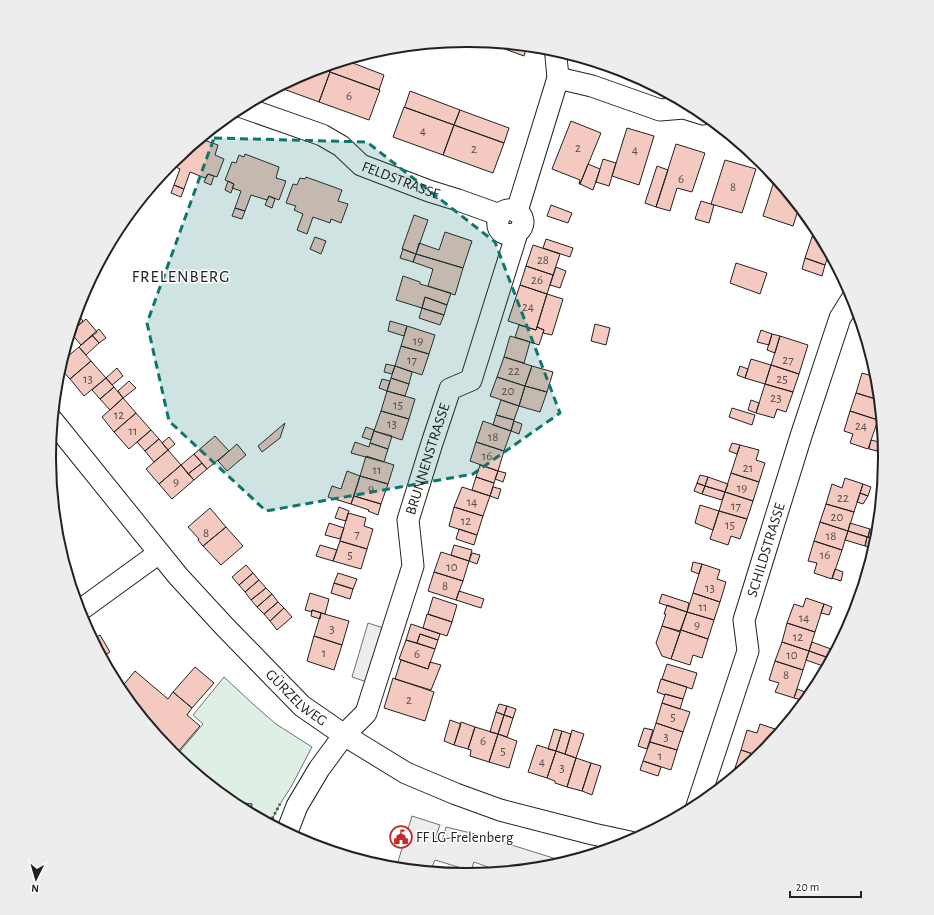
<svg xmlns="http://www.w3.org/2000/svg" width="934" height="915" font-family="'Alegreya Sans',sans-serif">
<rect width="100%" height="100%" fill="#fff"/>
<path fill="#e0efe3" stroke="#6f6f6f" d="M224,677l30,28 22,19 36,23 -21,40 -11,17 -10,19 -35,-18 -59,-49 27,-32 -10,-9z"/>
<path fill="#ededed" stroke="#6f6f6f" d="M368,623l19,6 -17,54 -18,-6z
M412,816l28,9 -5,13 7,3 4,-14 37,9 83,26 -18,5 -46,5 -28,-10 -3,9 -36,-11 -5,11 -34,-3z"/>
<path fill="#f3c9c0" stroke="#222" d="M491,42l36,4 -3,10 -33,-12z
M345,60l39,15 -5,15 -49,-18 2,-8z
M332,64l-2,8 -11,-4z
M319,68l11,4 -11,30 -41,-15 29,-15z
M330,72l50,18 -11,30 -50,-18z
M410,91l50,19 -6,15 -50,-18 1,-1z
M404,107l50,18 -11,30 -50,-18z
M460,110l49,18 -5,15 -50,-18z
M571,121l30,12 -21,51h-1l1,-4 -28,-11z
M454,125l50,18 -11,30 -50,-18z
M627,128l27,8 -15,49 -27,-9z
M201,139l17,6 -3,10 9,4 -7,18 -9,-3 -3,4 -15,-6 -6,17 -10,-4 6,-16 -9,-4 1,-3z
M676,144l29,9 -13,39 -15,-4 -7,23 -14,-4z
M245,154l34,13 -3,11 10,3 -7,19 -10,-4 -2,4 -16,-5 -6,16 -10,-3 6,-17 -9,-3 2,-4 -9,-4 7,-18 4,1 3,-8 5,2z
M603,159l13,4 -7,23 -13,-4z
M725,160l31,9 -14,44 -31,-9z
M588,164l12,5 -7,21 -13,-6z
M657,166l11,4 -12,37 -11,-4z
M208,174l6,2 -3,9 -7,-3z
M306,177l36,13 -4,11 10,3 -7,19 -10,-4 -1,4 -17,-6 -6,17 -10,-4 6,-16 -9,-4 2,-4 -10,-3 7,-19 4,1 3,-7 5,1z
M775,178l24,29 -6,19 -30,-10z
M228,181l6,3 -3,9 -6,-3z
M174,185l10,4 -3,8 -10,-4z
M269,196l6,3 -3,9 -7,-3z
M701,201l13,4 -5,18 -14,-4z
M551,205l21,8 -4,10 -21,-7z
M235,208l10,3 -3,8 -10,-3z
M414,215l14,5 -12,34 -14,-5z
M807,217l5,6 -7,-2z
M815,227l7,13 -10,-3z
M445,232l27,9 -9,27 -47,-14 3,-11 20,7z
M315,237l11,4 -5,13 -11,-5z
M812,237l10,3 7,14 -4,11 -20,-7z
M546,239l27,9 -3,9 -27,-9z
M533,245l27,9 -7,21 -27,-9z
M403,249l13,5 -3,8 -13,-4z
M416,254l47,14 -8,27 -27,-9 5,-17 -20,-7z
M805,258l20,7 -3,11 -20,-7z
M736,263l31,10 -7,21 -30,-11z
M526,266l27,9 -6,19 -27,-9z
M556,267l10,4 -6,17 -10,-3z
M403,276l17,6v2l31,9 -4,12 -22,-8 -3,11 -26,-8z
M520,285l27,9 -11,36 -28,-9z
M547,294l16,5 -11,36 -9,-2 1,-3 -7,-3z
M425,297l22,8 -3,10 -22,-7z
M422,308l22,7 -4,10 -21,-7z
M77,313l6,8 -12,11z
M86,319l11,13 -16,13 -10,-12v-1z
M390,321l17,5 -3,10 -16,-5z
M595,324l15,4 -4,17 -15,-4z
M519,325l17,5 1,-3 7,3 -5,15 -24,-8z
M407,326l28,9 -6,19 -28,-8z
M99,329l7,9 -7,5 -7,-8z
M761,330l11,4 -3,11 -12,-3z
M772,334l8,2 -5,17 -8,-3z
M92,335l7,8 -13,12 -7,-8z
M510,336l20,6 -6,21 -20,-6z
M780,336l28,9 -9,29 -28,-9z
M401,346l28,8 -7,21 -27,-9z
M79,347l12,14 -21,18 -10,-11 2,-7z
M504,357l28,9 -7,20 -28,-9z
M751,359l20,6 -6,19 -20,-6z
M91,361l15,17 -22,18 -14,-17z
M386,364l9,2 -3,8 -8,-2z
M771,365l28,9 -6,18 -28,-8z
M395,366l17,6 -3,12 -18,-6z
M532,366l21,6 -6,20 -22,-6z
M740,366l8,3 -3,9 -8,-3z
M117,368l6,8 -11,9 -6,-7z
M874,368l3,8 2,24 -23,-7 6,-20 10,3z
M497,377l28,9 -6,20 -29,-10z
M106,378l8,9 -14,12 -8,-9z
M391,378l18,6 -4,12 -18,-5z
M382,379l8,2 -3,10 -8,-3z
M129,381l7,7 -13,10 -5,-7z
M765,384l28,8 -7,20 -9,-3 -3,9 -18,-5z
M525,386l22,6 -7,20 -21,-6z
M114,387l9,11 -13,12 -10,-11z
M387,391l28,8 -6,20 -28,-8z
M856,393l23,7 1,13 -2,7 -28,-9z
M123,398l13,15 -22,19 -12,-15z
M501,400l18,6 -5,14 -18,-5z
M751,400l8,3 -3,10 -8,-3z
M732,408l23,7 -3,10 -23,-8z
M381,411l28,8 -7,21 -28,-9z
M850,411l28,9 -10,29 -18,-6 3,-9 -9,-3z
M136,413l15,17 -22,19 -15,-17z
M496,415l18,5 -3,11 -18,-6z
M483,421l28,10 -7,20 -28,-9z
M514,421l8,3 -3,10 -8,-3z
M285,423l-5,15 -18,14 -4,-6z
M366,427l8,3 -3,10 -9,-3z
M151,430l8,9 -14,12 -8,-9z
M374,431l18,5 -4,13 -18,-6z
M215,436l14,15 -22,18 -13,-15z
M169,437l6,7 -7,6 -6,-7z
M159,439l9,11 -14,12 -9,-11z
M871,440l8,2 -2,9 -8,-2z
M355,442l14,5 1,-4 18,6 -4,13 -33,-9z
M476,442l28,9 -6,20 -28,-10z
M732,443l8,2 -3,9 -8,-3z
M237,444l9,11 -19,16 -9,-10z
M740,445l19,5 -3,10 9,3 -6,19 -28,-9z
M168,450l13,15 -22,19 -13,-15z
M194,454l8,9 -14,11 -7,-9z
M366,456l28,9 -6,19 -28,-8z
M202,463l5,6 -13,11 -6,-6z
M181,465l13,15 -22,19 -13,-15z
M480,465l18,6 -4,12 -18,-6z
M347,471l13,5 -9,28 -23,-7 4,-11 9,3z
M498,471l8,2 -3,9 -8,-3z
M731,473l28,9 -6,19 -28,-9z
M700,475l8,2 -3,9 -8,-3z
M360,476l28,8 -7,20 -27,-8z
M476,477l18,6 -4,13 -18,-6z
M708,477l20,7 -3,8 -20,-6z
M845,478l18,6 -9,28 -28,-8 6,-20 10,4z
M697,483l8,3 -3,8 -8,-3z
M863,484l8,3 -3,9 -8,-3z
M705,486l20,6 -3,8 -20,-6z
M462,487l28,9 -7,20 -29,-9z
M493,487l8,2 -3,10 -8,-3z
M725,492l28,9 -6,18 -28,-8z
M860,493l8,3 -5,8 -6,-2z
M354,496l27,8 -3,11 -10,-4 1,-1 -18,-6z
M826,504l28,8 -6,19 -28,-9z
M700,505l19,6 -6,19 -18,-7z
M339,507l10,4 -3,10 -11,-3z
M454,507l29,9 -6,19 -28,-9z
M210,508l16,19 -23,19 -5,-6 1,-1 -11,-12z
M719,511l28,8 -7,20 -9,-3 -3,9 -18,-6z
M348,513l18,5 -2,8 9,3 -6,20 -27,-8z
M820,522l28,9 -6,19 -28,-9z
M329,523l15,5 -4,11 -15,-4z
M850,523l20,6 -2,8 -20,-6z
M226,527l17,19 -22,19 -18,-19z
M459,529l18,6 -3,10 -18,-6z
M870,529l7,2 -1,9 -8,-3z
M848,531l19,6 -2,9 -20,-6z
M867,537l8,3 -2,8 -8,-2z
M340,541l27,8 -6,20 -28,-8z
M814,541l28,9 -10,29 -18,-6 3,-10 -9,-2z
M320,545l17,5 -4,11 -17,-5z
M454,545l18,5 -3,11 -18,-6z
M441,552l28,9 -6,20 -29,-9z
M472,553l8,2 -3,9 -8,-3z
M693,562l9,2 -3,10 -8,-3z
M702,564l18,6 -3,9 9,3 -6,20 -27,-9z
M246,565l7,8 -14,12 -7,-8z
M66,568l9,13 -4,3z
M835,569l8,3 -2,9 -9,-3z
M434,572l29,9 -7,19 -28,-9z
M253,573l6,7 -14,12 -6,-7z
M338,573l19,6 -4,10 -19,-6z
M259,580l7,8 -15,12 -6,-8z
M334,583l19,6 -3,10 -19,-6z
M266,588l6,6 -15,13 -6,-7z
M459,591l25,8 -3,9 -25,-8z
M310,593l19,6 -4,15 -13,-4v2l-7,-2z
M693,593l27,9 -6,18 -27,-8z
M272,594l6,8 -14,12 -7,-7z
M662,594l27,9 -2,9 -28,-9z
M433,597l24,8 -5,17 -24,-8z
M806,598l18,6 -9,28 -28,-9 7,-19 9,3z
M278,602l6,6 -14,13 -6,-7z
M824,604l8,3 -3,8 -8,-2z
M667,605l20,7 -7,19 -18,-5 4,-12h-2z
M284,608l8,9 -15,13 -7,-9z
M312,610l9,3 -1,6 -9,-3z
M687,612l27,8 -6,19 -27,-9z
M321,613l28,8 -7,24 -28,-9z
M427,614l25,8 -5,14 -24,-8z
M787,623l28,9 -6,19 -27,-9z
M411,624l29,10 -2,6 -18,-6 -3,9 -11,-3z
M662,626l18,6 -9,27 -9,-3 -6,-13z
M681,630l27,9 -6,19 -9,-3 -3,10 -19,-6z
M420,634l18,6 -3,9 -18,-6z
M100,635l10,17 -8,5 -9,-18z
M314,636l28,9 -8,25 -27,-9z
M406,640l29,9 -7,20 -29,-10z
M782,642l27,9 -6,19 -28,-9z
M812,642l19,7 -2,9 -20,-7z
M831,649l4,1 -4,9 -2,-1z
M809,651l20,7 -3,9 -20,-7z
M401,660l27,9 2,-7 11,3 -10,25 -36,-11z
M775,661l28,9 -9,28 -19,-6 4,-9 -10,-3z
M667,664l30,9 -5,16 -30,-10z
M195,667l19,16 -22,25 -19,-16z
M135,671l33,28 5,-7 19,16 -5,7 13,11 -23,27 -15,-12 -42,-52z
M393,678l41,14 -9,29 -41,-13z
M661,679l26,8 -4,12 -18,-5v1l-8,-3z
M797,689l8,3 -3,8 -8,-2z
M665,694l18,5 -3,10 -18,-6z
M662,703l28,9 -7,20 -27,-9z
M499,704l8,2 -3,9 -8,-3z
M507,706l9,3 -3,9 -9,-3z
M496,712l8,3 -6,19 -8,-2z
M504,715l9,3 -6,19 -9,-3z
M450,720l11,4 -7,21 -10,-4z
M461,722l14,5 -7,22 -14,-4z
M656,723l27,9 -6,18 -27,-8z
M760,724l18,6 -2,6 -17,20 -18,-6 6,-20 10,3z
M475,727l23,7 -9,28 -19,-6 1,-6 -3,-1z
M644,728l9,2 -6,19 -9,-3z
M554,729l8,2 -6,20 -8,-2z
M572,730l12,4 -8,24 -11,-4z
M562,731l9,3 -6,20 -9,-3z
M498,734l19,7 -8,27 -20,-6z
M650,742l27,8 -6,20 -28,-9z
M537,745l19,6 -9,27 -19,-6z
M741,750l18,6 -18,14 -6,-2z
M556,751l20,7 -9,29 -12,-4v-2l-8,-3z
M576,758l15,5 -9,28 -15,-4z
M643,761l18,6 -3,9 -18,-6z
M591,763l10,3 -9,29 -10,-4z
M735,768l6,2 -9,7z
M235,802l17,2 -1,9 -16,-8z"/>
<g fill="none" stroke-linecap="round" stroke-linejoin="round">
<g stroke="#222" stroke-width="23">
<g id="street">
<path d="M558,78l34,8 68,24 24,-2 19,6"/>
<path id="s1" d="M242,107l80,28 19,11 20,19 68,26 29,9 42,15"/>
<path d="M517,211l41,-133 -2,-22 -1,-6"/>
<path id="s2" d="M53,421l125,155 47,51 77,79 42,29 62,38 50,21 44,16 93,24 37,8"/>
<path d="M79,611l80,-58"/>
<path id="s3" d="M697,806l51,-155 -4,-31 21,-68 36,-116 39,-118 13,-21"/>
<path id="s4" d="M287,832l10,-26 22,-37 25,-34 22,-22 47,-147 -5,-46 24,-77 18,-54 21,-9 46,-147c20,-18 -16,-35 -19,-12 -2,12 10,16 19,12"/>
</g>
</g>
<use href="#street" stroke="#fff" stroke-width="21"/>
<path stroke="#2f5e38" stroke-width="3" stroke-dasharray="2 3" stroke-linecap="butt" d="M270,823l10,-19"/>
</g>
<path fill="#0f766e" fill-opacity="0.2" stroke="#0f766e" stroke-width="3" stroke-dasharray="8 5" stroke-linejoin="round" d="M214,138l153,4 128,100 65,171 -87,61 -207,37 -97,-90 -22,-98z"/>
<defs>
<g id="civic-ring" transform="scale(1.15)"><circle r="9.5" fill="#fff" stroke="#c62828" stroke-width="1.5"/><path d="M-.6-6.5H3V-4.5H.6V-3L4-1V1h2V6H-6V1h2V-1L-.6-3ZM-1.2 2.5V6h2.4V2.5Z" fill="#c62828"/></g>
</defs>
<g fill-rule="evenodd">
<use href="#civic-ring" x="401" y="837"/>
</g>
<g text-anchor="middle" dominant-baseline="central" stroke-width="3" stroke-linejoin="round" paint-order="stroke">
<g font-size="13" fill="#564c4a">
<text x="349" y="96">6</text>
<text x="423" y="131">4</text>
<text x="578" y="148">2</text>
<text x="474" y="149">2</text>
<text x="635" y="150">4</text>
<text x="681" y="179">6</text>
<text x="733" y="187">8</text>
<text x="543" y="260">28</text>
<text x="537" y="280">26</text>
<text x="528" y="307">24</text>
<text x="418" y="341">19</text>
<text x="412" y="360">17</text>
<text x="788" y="360">27</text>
<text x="514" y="371">22</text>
<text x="88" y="379">13</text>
<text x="782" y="379">25</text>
<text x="508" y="391">20</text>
<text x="776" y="398">23</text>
<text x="398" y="405">15</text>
<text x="119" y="415">12</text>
<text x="392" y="424">13</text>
<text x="861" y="426">24</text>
<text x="133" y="431">11</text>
<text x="493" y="437">18</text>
<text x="487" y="456">16</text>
<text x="748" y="468">21</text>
<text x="377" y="470">11</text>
<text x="176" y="482">9</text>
<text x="742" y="488">19</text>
<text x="371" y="489">9</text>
<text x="843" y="498">22</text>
<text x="472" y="502">14</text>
<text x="736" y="506">17</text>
<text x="837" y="517">20</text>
<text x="466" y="521">12</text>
<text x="730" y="525">15</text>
<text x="206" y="533">8</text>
<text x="357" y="534">7</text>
<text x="831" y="536">18</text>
<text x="350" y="555">5</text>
<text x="825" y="555">16</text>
<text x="452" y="567">10</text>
<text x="445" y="586">8</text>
<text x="710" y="588">13</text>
<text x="703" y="607">11</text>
<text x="804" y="618">14</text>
<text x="697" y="625">9</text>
<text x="332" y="629">3</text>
<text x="798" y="637">12</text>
<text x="324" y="653">1</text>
<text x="417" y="654">6</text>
<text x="792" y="655">10</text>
<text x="786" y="675">8</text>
<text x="409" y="700">2</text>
<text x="673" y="717">5</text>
<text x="666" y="737">3</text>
<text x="483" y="741">6</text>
<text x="503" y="751">5</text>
<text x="660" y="756">1</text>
<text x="542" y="762">4</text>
<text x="562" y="768">3</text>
</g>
<g font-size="15" fill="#222" stroke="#fff">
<text stroke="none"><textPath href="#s1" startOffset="177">FELDSTRASSE</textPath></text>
<text stroke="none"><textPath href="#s4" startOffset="409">BRUNNENSTRASSE</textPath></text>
<text stroke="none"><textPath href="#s3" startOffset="268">SCHILDSTRASSE</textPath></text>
<text stroke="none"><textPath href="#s2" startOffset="369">GÜRZELWEG</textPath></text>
</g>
<g font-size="15" fill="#222" stroke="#fff" text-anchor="start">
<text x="416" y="837">FF LG-Frelenberg</text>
</g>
<g font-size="17" letter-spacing="1" fill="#222" stroke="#fff">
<text x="181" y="276">FRELENBERG</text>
</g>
</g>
<path d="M0 0H934V915H0ZM466 47H468A410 410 0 0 1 878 457V458A410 410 0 0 1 468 868H466A410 410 0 0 1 56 458V457A410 410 0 0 1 466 47Z" fill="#ededed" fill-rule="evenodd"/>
<path fill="none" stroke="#222" stroke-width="2" d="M466 47H468A410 410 0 0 1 878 457V458A410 410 0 0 1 468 868H466A410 410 0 0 1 56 458V457A410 410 0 0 1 466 47Z"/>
<g transform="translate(36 879) rotate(185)" stroke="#ffffff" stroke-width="3" paint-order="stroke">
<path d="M0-3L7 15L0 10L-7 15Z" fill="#222222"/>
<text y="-6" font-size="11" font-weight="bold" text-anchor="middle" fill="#222222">N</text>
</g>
<path d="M790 891v6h71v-6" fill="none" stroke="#222222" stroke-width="2"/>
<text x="796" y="891" font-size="12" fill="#222222" stroke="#ffffff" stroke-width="3" paint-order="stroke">20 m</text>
</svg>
